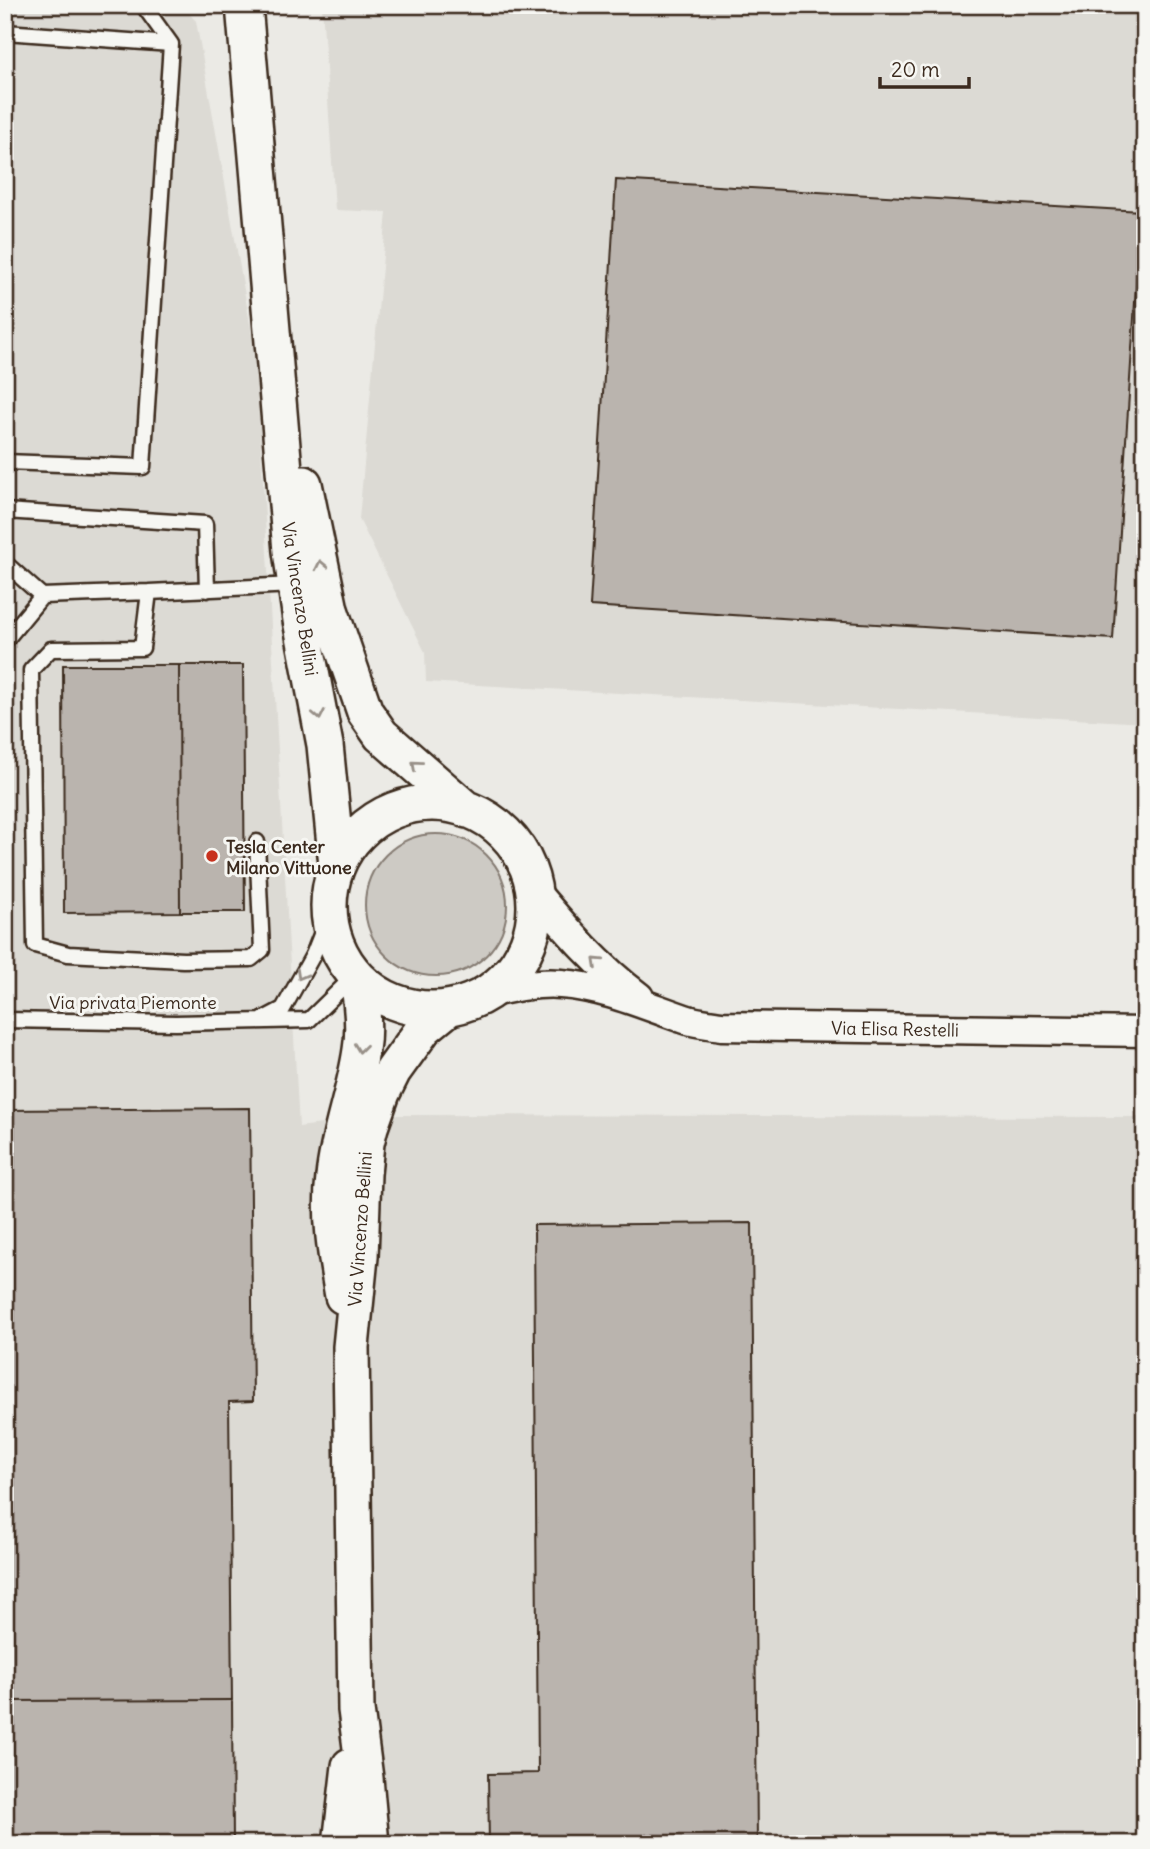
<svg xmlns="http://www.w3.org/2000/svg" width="1150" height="1849" font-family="Delius,sans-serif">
<rect width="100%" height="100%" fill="#ebeae5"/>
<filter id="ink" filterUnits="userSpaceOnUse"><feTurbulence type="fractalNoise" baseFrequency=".0143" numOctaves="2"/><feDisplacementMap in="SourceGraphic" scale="14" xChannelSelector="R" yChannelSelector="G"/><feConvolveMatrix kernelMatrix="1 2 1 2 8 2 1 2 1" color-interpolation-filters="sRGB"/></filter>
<g filter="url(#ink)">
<path fill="#dcdad4" d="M5,5h176l15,16 60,336 43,770 92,-12 754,2v727h-1140z
M322,5h823v718l-719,-41 -1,-30 -66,-133 28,-307 -52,-2z"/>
<path fill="#cdcac4" stroke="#847a71" stroke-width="2" d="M365 905a71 71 0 1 1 142 0a71 71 0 1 1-142 0Z"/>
<path fill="#bab4ae" stroke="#3b2a1e" stroke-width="2" d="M1145,158v91h-8z
M616,180l525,31 -28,428 -523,-33z
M63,665h116l1,247 -116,1z
M179,665h64l2,247h-65z
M250,1108l3,293 -24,1 3,298 -227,1v-591z
M752,1223l5,621h-268l-1,-70 50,-1 -4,-548z
M232,1700l1,144h-228v-143z"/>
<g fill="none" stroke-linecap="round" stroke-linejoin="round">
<g stroke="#3b2a1e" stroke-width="19">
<path id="service" d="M143,5l28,39
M5,32l166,12 -28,423 -138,-5
M5,511l200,13 2,66
M5,563l37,33 107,-4
M5,641l37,-45
M257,842l5,108 -11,9 -68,1 -115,-6 -33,-9 -4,-275 20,-21 91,-1 7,-56 146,-7
M264,1019l19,-10 30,-54 15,-38
M5,1020l171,3 133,-3 44,-43"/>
</g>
<g stroke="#3b2a1e" stroke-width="33">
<path id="minor" d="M535,892c32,38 63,74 104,105
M491,992c23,-5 47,-10 70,-8 43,3 83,21 124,35 11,4 25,5 37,7l423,6"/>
</g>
<g stroke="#3b2a1e" stroke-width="40">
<path id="tertiary" d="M244,5l47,546 10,69 24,125 12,120
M304,484l26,126 35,102 16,23 86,75
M329 906a103 103 0 1 1 206 0a103 103 0 1 1-206 0Z
M343,1296c-7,-40 -14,-79 -9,-119 4,-43 21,-84 27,-127 4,-23 1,-47 -3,-70
M341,1844l9,-78
M371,1844l-6,-66 -9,-68 -5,-363 9,-90 3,-83 3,-31 4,-16 12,-34 11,-22 31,-43 22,-18"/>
</g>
<use href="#service" stroke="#f6f6f2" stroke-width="14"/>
<use href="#minor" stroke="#f6f6f2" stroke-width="28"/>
<use href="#tertiary" stroke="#f6f6f2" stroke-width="35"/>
</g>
<defs><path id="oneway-chevron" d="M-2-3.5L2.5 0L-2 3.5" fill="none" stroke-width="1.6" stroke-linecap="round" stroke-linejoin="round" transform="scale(1.75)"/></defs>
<g stroke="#989088">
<use href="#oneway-chevron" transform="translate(321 565) rotate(-102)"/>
<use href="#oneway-chevron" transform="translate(319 715) rotate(79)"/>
<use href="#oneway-chevron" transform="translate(416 765) rotate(-139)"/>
<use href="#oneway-chevron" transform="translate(597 962) rotate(-137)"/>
<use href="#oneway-chevron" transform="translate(301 975) rotate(119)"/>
<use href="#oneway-chevron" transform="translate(360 1048) rotate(97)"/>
</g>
</g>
<circle fill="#c8321e" stroke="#f6f6f2" stroke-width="2.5" cx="212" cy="856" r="7"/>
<g text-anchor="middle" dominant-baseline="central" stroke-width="6" stroke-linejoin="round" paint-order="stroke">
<g font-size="18" fill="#3b2a1e" stroke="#f6f6f2">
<text transform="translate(300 599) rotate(81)">Via Vincenzo Bellini</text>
<text x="133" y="1002">Via privata Piemonte</text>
<text transform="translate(895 1029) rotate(1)">Via Elisa Restelli</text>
<text transform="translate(360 1229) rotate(-86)">Via Vincenzo Bellini</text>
</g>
<g font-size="18" font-weight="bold" fill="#3b2a1e" stroke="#f6f6f2" text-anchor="start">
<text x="226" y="846">Tesla Center<tspan x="226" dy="21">Milano Vittuone</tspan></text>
</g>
</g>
<rect width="1150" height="1849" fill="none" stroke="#f6f6f2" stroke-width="28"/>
<rect x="14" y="14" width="1122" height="1821" fill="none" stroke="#3b2a1e" stroke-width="2.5" filter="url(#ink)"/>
<path d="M880 77v10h89v-10" fill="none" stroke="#3b2a1e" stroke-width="3.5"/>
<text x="891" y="77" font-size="21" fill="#3b2a1e" stroke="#f6f6f2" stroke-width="5" paint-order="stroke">20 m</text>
</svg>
